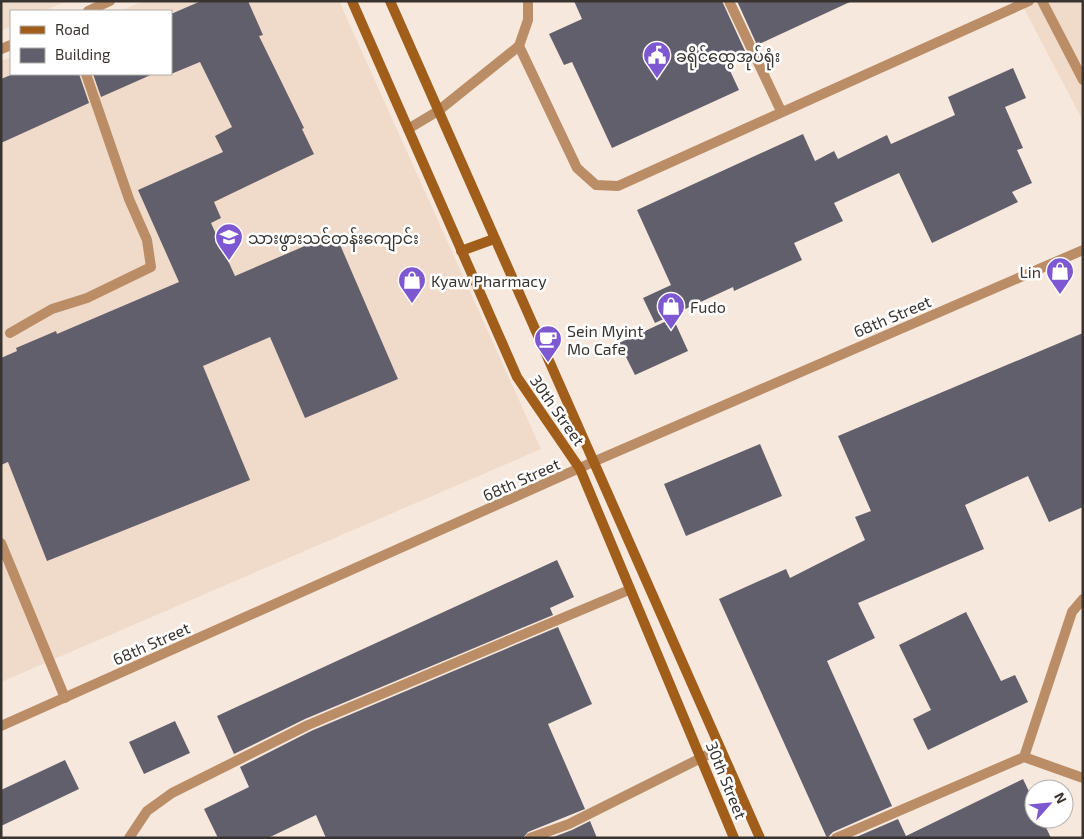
<svg xmlns="http://www.w3.org/2000/svg" width="1084" height="839" font-family="'Exo 2','Noto Sans Myanmar',sans-serif">
<rect width="100%" height="100%" fill="#f6e8dc"/>
<path fill="#f0dbca" d="M1,1h66l-23,10h-33v15l-10,5z
M144,1h195l202,448 -540,233v-621l10,-4v17h160v-63h-51z
M1020,1h63v120z"/>
<path fill="#625f6d" d="M201,1h47l15,34 -4,1 45,92 -2,1 12,25 -100,48 7,16 -10,5 24,53 100,-43 63,146 -93,39 -35,-81 -67,29 47,114 -203,81 -39,-99 -7,3v-107l16,-7 -1,-3 40,-17 1,3 122,-52 -41,-92 85,-38 -8,-16 17,-9 -32,-65 -29,12v-60z
M574,1h148l23,50 -20,9 14,30 -127,58 -40,-86 -8,3 -15,-31 33,-15z
M737,1h115l-95,44z
M1013,68l13,30 -21,9 18,41 -6,2 15,33 -20,9 6,10 -86,41 -33,-70 -65,30 9,18 -49,22 8,17 -68,31 -1,-4 -78,36 -12,-25 28,-13 -34,-75 166,-76 12,27 19,-10 4,8 49,-24 4,9 64,-29 -7,-18z
M13,74h66l10,29 -88,40v-64z
M93,74h60l-52,23z
M673,318l15,33 -53,24 -16,-32z
M1083,333v174l-34,15 -21,-46 -63,29 19,44 -126,54 17,35 -48,23 65,145 -59,26 -6,6 -108,-239 67,-30 4,9 75,-38 -10,-23 16,-6 -33,-75z
M760,444l22,52 -96,40 -22,-52z
M557,560l17,37 -24,11 3,7 -248,104 -71,35 -17,-38z
M966,612l35,69 14,-6 13,27 -100,48 -15,-31 18,-9 -32,-65z
M558,627l34,77 -44,20 37,85 -57,23 -5,6h-197l-10,-23 -48,23h-50l-14,-29 45,-22 -9,-20 71,-36z
M175,721l15,32 -46,21 -15,-32z
M65,760l14,29 -78,37v-36z
M1023,779l11,23v17h8l9,19h-197l44,-19 8,17z
M590,821l7,17h-46l21,-8z"/>
<g fill="none" stroke-linecap="round" stroke-linejoin="round">
<path stroke="#bb8d67" stroke-width="10" d="M729,1l52,110
M1042,1l41,79
M88,11l22,-10
M519,46l58,122 19,17 22,1 411,-185
M1,49l10,-4
M408,129l30,-18 81,-65 9,-26v-19
M10,333l42,-24 35,-11 64,-31 -4,-27 -18,-41 -43,-125
M1,543l64,155
M129,838l18,-27 25,-18 136,-68 321,-135
M530,838l39,-14 150,-75"/>
<path stroke="#bb8d67" stroke-width="10" d="M1,726l592,-264 490,-212
M1024,757l48,-145 11,-13
M836,838l188,-81 59,21"/>
<path stroke="#a05e1a" stroke-width="10" d="M352,1l165,376 63,92 154,369
M390,1l370,837
M461,251l33,-12"/>
</g>
<defs>
<g id="civic-pin" transform="scale(1.4375)"><path d="M0 17L-7.5 6A9.5 9.5 0 1 1 7.5 6Z" fill="#7d58d1" stroke="#fff"/><path d="M-.6-6.5H3V-4.5H.6V-3L4-1V1h2V6H-6V1h2V-1L-.6-3ZM-1.2 2.5V6h2.4V2.5Z" fill="#fff"/></g>
<g id="school-pin" transform="scale(1.4375)"><path d="M0 17L-7.5 6A9.5 9.5 0 1 1 7.5 6Z" fill="#7d58d1" stroke="#fff"/><path d="M0-5L7-2L0 1L-7-2ZM-4 1L0 2.5L4 1V4Q0 6-4 4Z" fill="#fff"/></g>
<g id="shop-pin" transform="scale(1.4375)"><path d="M0 17L-7.5 6A9.5 9.5 0 1 1 7.5 6Z" fill="#7d58d1" stroke="#fff"/><path d="M-5-2.5h2.3a2.7 3.5 0 0 1 5.4 0H5L5.5 6h-11ZM-1.5-2.5h3a1.5 2.3 0 0 0-3 0Z" fill="#fff"/></g>
<g id="cafe-pin" transform="scale(1.4375)"><path d="M0 17L-7.5 6A9.5 9.5 0 1 1 7.5 6Z" fill="#7d58d1" stroke="#fff"/><path d="M-5.5-4.5H6V0H3Q3 3.5 0 3.5H-2.5Q-5.5 3.5-5.5 0ZM3-3.2v2h1.7v-2ZM-6 4.5H4V6H-6Z" fill="#fff"/></g>
</defs>
<g fill-rule="evenodd">
<use href="#civic-pin" x="657" y="55"/>
<use href="#school-pin" x="229" y="237"/>
<use href="#shop-pin" x="1060" y="271"/>
<use href="#shop-pin" x="412" y="280"/>
<use href="#shop-pin" x="671" y="306"/>
<use href="#cafe-pin" x="548" y="339"/>
</g>
<g text-anchor="middle" dominant-baseline="central" stroke-width="5" stroke-linejoin="round" paint-order="stroke">
<g font-size="16" fill="#3a3430" stroke="#fff" text-anchor="start">
<text x="676" y="55">ခရိုင်ထွေအုပ်ရုံး</text>
<text x="248" y="237">သားဖွားသင်တန်းကျောင်း</text>
<text x="1041" y="271" text-anchor="end">Lin</text>
<text x="431" y="280">Kyaw Pharmacy</text>
<text x="690" y="306">Fudo</text>
<text x="567" y="330">Sein Myint<tspan x="567" dy="18">Mo Cafe</tspan></text>
</g>
<g font-size="16" fill="#3a3430" stroke="#fff">
<text transform="translate(892 316) rotate(-23)">68th Street</text>
<text transform="translate(558 410) rotate(55)">30th Street</text>
<text transform="translate(521 479) rotate(-24)">68th Street</text>
<text transform="translate(151 643) rotate(-24)">68th Street</text>
<text transform="translate(727 780) rotate(68)">30th Street</text>
</g>
</g>
<rect width="1084" height="839" fill="none" stroke="#3a3430" stroke-width="5"/>
<rect x="10" y="10" width="162" height="65" fill="#ffffff" stroke="#b0aeac"/>
<rect x="20" y="26" width="25" height="8" fill="#a05e1a" stroke="#b0aeac"/>
<text x="55" y="35" font-size="15" fill="#3a3430">Road</text>
<rect x="20" y="48" width="25" height="15" fill="#625f6d" stroke="#b0aeac"/>
<text x="55" y="60" font-size="15" fill="#3a3430">Building</text>
<g transform="translate(1049 804) rotate(63)"><circle r="24" fill="#ffffff" stroke="#b0aeac"/>
<path d="M0-4L9 19L0 12L-9 19Z" fill="#7d58d1"/>
<text y="-8" font-size="14" font-weight="bold" text-anchor="middle" fill="#3a3430">N</text>
</g>
</svg>
